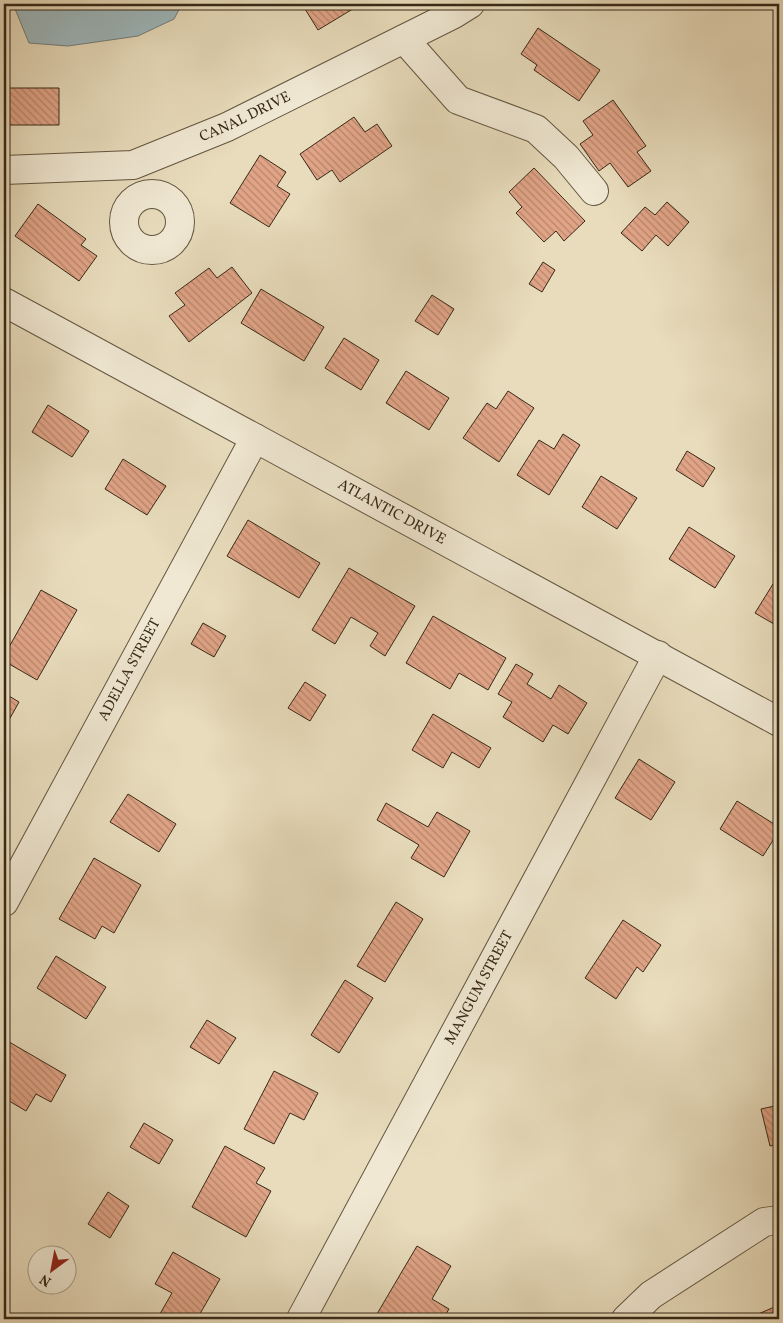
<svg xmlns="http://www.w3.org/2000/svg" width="783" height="1323" font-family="Vollkorn,serif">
<defs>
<pattern id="building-back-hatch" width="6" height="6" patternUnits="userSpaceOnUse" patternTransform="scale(1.25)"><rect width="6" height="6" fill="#e1a487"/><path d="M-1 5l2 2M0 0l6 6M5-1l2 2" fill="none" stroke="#b7866d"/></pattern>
</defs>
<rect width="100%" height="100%" fill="#e8dcbc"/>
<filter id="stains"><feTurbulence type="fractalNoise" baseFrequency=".004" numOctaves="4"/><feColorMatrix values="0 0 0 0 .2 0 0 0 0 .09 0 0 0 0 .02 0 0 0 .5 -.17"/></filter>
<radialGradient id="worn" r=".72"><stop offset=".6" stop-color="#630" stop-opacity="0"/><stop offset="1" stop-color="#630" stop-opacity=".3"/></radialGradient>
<path fill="#9db8bd" stroke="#747f7b" d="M13,4h169l-8,15 -36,17 -70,10 -39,-3z"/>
<path fill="url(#building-back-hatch)" stroke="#372917" d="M302,4h59l-43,26z
M538,28l62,42 -21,31 -45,-31 3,-5 -16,-11z
M4,88h55v37h-55z
M613,100l33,46 -9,6 14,19 -23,16 -18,-24 -11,8 -19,-27 13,-9 -10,-14z
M354,117l11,15 12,-8 15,22 -52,36 -8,-12 -15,10 -17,-26z
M260,155l26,17 -9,14 13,8 -21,33 -39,-24z
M534,168l51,53 -21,20 -8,-10 -12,11 -28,-29 6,-6 -13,-15z
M667,202l22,20 -21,24 -12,-11 -14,16 -21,-18 24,-26 10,8z
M38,204l48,35 -5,6 16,11 -18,25 -64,-45z
M543,262l12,8 -13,22 -13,-8z
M232,267l20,26 -63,49 -20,-26 16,-11 -10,-12 34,-25 8,10z
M261,289l63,38 -20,34 -63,-38z
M432,295l22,14 -16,26 -23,-14z
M344,338l35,22 -18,30 -36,-22z
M406,371l43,27 -20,32 -43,-27z
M508,391l26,17 -35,54 -36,-24 24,-35 9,6z
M48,405l41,26 -17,26 -40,-25z
M563,434l17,11 -31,50 -32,-20 22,-35 15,9z
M687,451l28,17 -12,19 -27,-17z
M123,459l43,27 -19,29 -42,-26z
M601,476l36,22 -20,31 -35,-22z
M248,520l72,43 -21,35 -72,-42z
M689,527l46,29 -20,32 -46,-29z
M349,568l66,38 -30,50 -15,-10 8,-13 -27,-16 -16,27 -23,-14z
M773,584l6,4v39l-24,-14z
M41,590l36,20 -40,70 -33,-19v-5z
M433,616l73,42 -18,32 -29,-17 -9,16 -44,-26z
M203,623l23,13 -12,21 -23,-13z
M516,664l17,10 -6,10 24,15 8,-14 28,18 -19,31 -15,-9 -10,17 -40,-25 9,-15 -14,-8z
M305,682l21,13 -16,26 -22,-13z
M4,693l15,9 -15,27z
M433,714l58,34 -12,20 -27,-16 -9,16 -31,-18z
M639,759l36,23 -24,38 -36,-22z
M128,794l48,30 -17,28 -49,-30z
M737,801l42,26v4l-16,25 -43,-27z
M386,803l42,24 9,-15 33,19 -26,46 -33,-19 8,-13 -42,-25z
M94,858l47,27 -27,48 -12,-7 -7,13 -36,-20z
M396,902l27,17 -38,63 -28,-16z
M623,920l38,25 -18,27 -6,-5 -21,32 -31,-21z
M56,956l50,31 -20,32 -49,-31z
M345,980l28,18 -34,55 -28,-18z
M207,1020l29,18 -17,26 -29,-17z
M4,1039l62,36 -15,27 -15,-8 -10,17 -22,-13z
M274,1071l44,22 -14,27 -14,-7 -16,31 -30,-15z
M779,1105v39l-9,2 -9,-37z
M144,1123l29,17 -14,24 -29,-17z
M225,1146l40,22 -9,15 15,8 -25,46 -54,-30z
M108,1192l21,14 -19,32 -22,-14z
M417,1246l34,20 -19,33 17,10 -6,10h-69z
M173,1252l47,27 -23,40h-40l15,-26 -17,-9z
M779,1305v14h-21l-2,-4z"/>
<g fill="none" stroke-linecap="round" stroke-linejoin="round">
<g stroke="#635640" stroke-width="30">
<g id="minor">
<path d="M404,39l54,61 78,29 30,28 28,34"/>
<path id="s1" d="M4,170l129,-5 94,-38 227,-113 16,-10"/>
<circle cx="152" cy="222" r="28"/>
<path id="s2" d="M4,302l775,420"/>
<path id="s3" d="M4,902l251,-464"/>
<path id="s4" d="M301,1319l357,-664"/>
<path d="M626,1319l25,-24 113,-73 15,-2"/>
</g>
</g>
<use href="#minor" stroke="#f0e8d3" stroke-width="28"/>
</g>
<g text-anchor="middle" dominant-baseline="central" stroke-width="4" stroke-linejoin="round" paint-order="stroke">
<g font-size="15" fill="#372917" stroke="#f0e8d3">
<text stroke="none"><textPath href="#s1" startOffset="251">CANAL DRIVE</textPath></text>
<text stroke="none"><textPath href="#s2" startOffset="441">ATLANTIC DRIVE</textPath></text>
<text stroke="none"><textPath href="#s3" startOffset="264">ADELLA STREET</textPath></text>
<text stroke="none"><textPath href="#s4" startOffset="376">MANGUM STREET</textPath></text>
</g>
</g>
<rect width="783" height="1323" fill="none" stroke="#e8dcbc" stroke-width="20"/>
<rect x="5" y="5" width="773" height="1313" fill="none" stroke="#372917" stroke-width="2.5"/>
<rect x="10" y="10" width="763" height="1303" fill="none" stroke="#372917"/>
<g transform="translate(52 1270) rotate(212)"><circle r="24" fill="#f0e8d3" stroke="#a69c88"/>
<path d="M0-4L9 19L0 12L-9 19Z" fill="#8f2418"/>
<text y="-8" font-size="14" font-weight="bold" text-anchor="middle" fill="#372917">N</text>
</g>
<rect width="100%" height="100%" filter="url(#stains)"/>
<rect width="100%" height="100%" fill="url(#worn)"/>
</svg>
